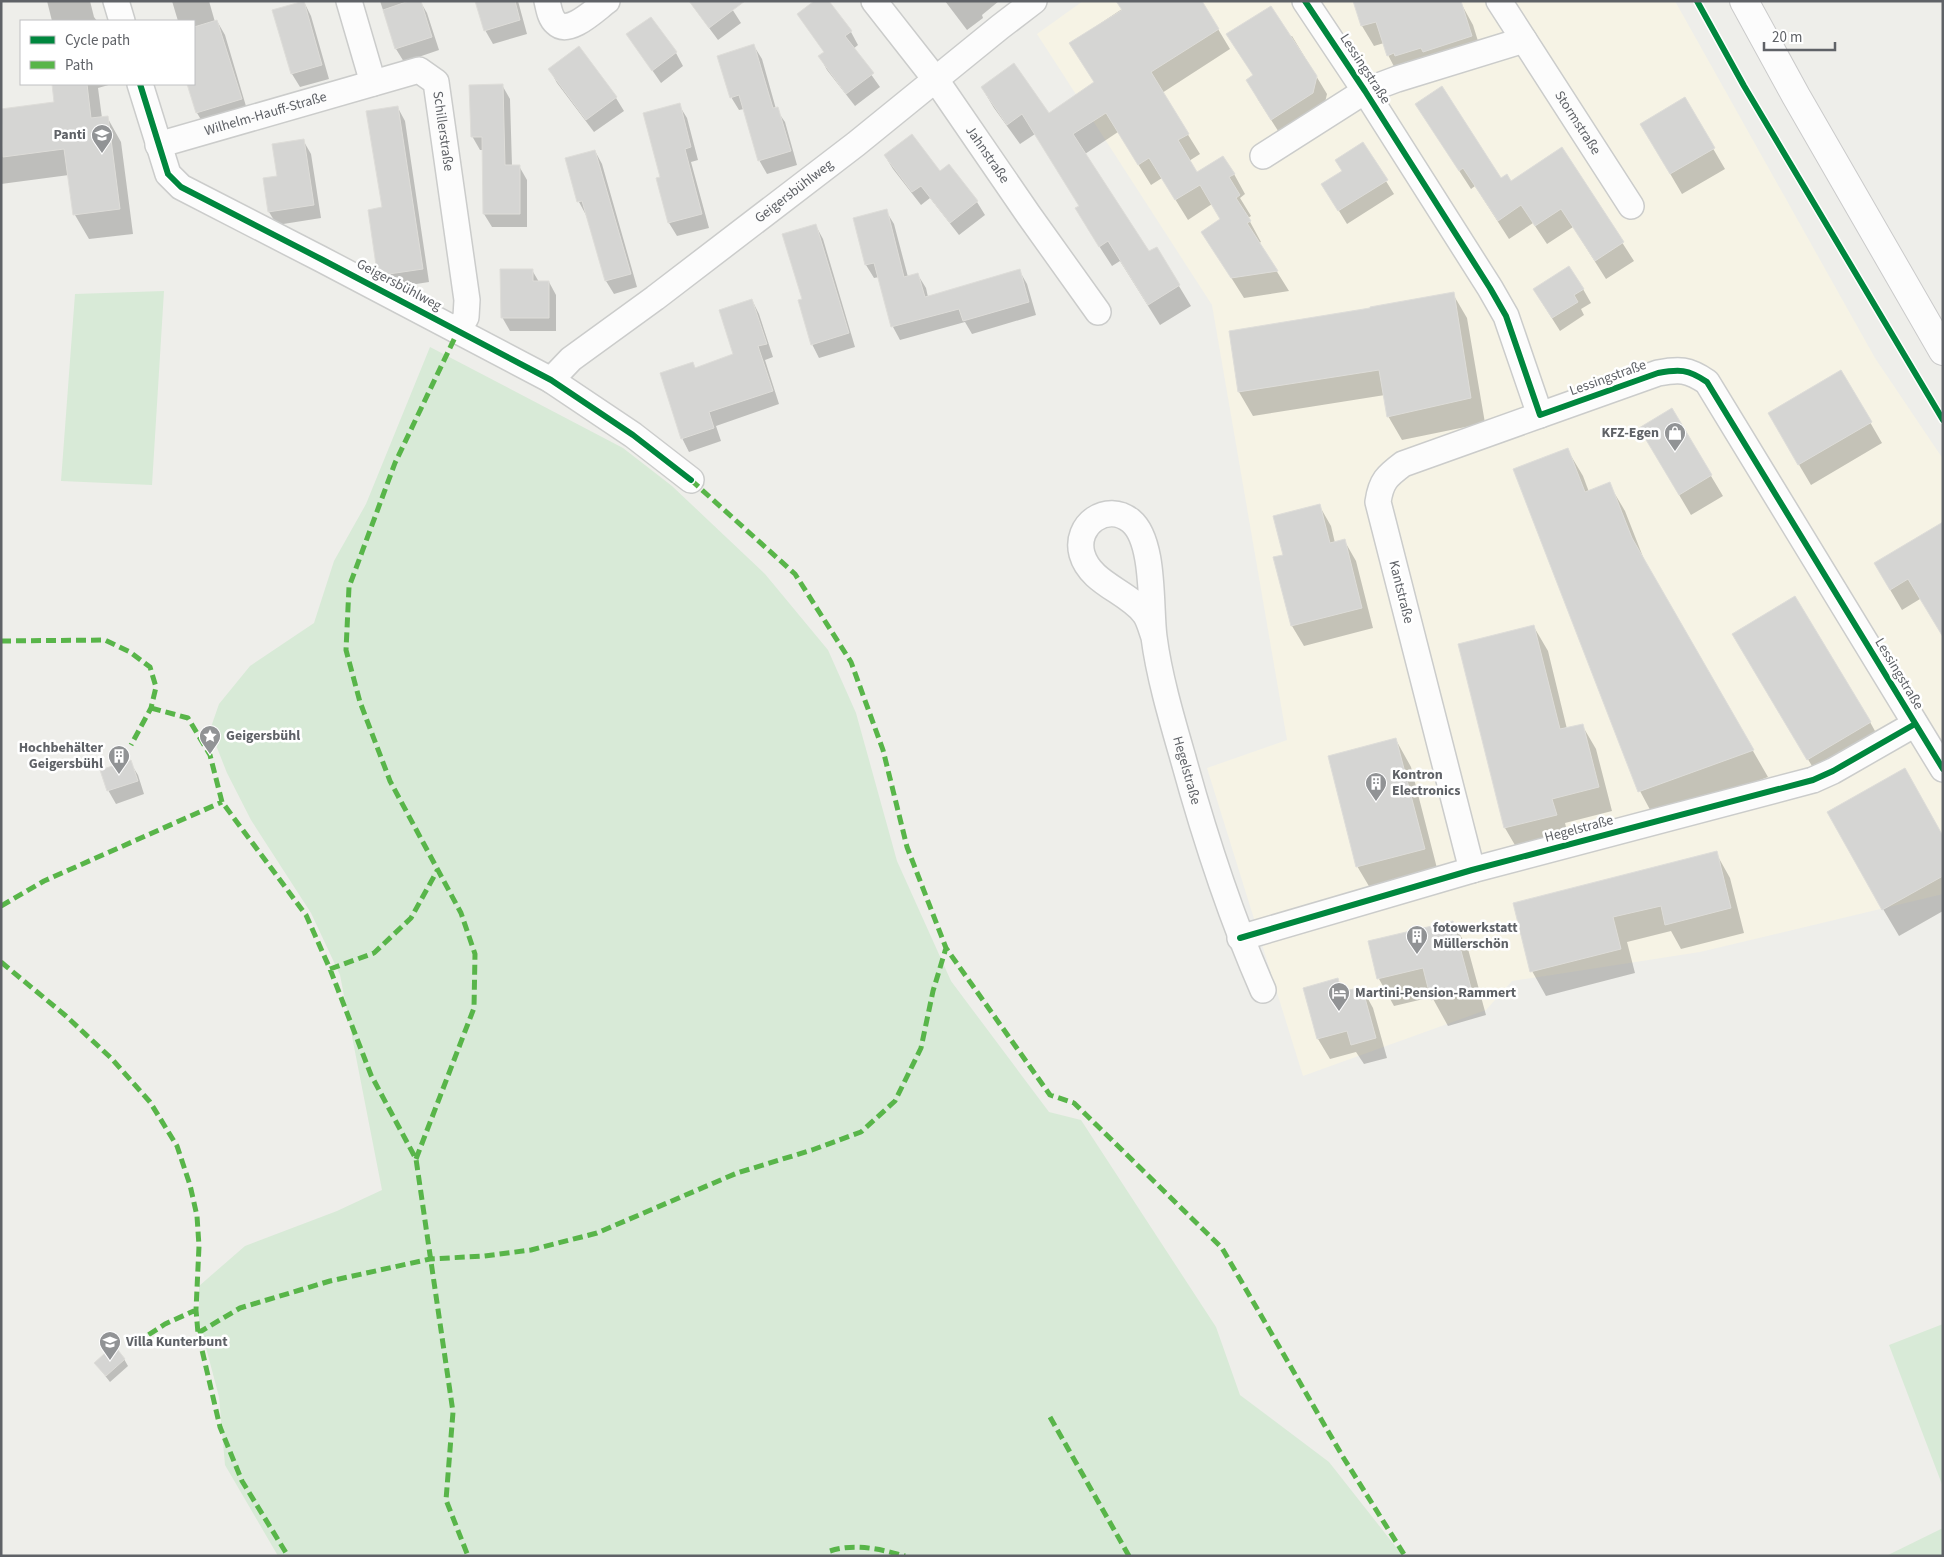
<svg xmlns="http://www.w3.org/2000/svg" width="1944" height="1557" font-family="'Source Sans 3',sans-serif">
<rect width="100%" height="100%" fill="#eeeeea"/>
<path fill="#f6f3e5" d="M1083,1h592l200,357 68,101v435l-243,58 -188,29 -26,29 -183,66 -96,-308 80,-28 -75,-435 -175,-271z"/>
<path fill="#d8ead7" d="M164,291l-12,194 -91,-4 14,-187z
M430,347l193,101 49,38 93,88 63,76 28,63 41,148 54,120 98,131 32,8 135,207 24,68 89,67 74,94h-1125l-53,-91 -6,-68 -20,-76v-35l46,-40 92,-35 45,-21 -42,-215 -29,-62 -60,-93 -24,-47 -17,-43 9,-26 31,-38 64,-43 20,-62 32,-57z
M1943,1324v163l-54,-142z
M1943,1528v28h-57z"/>
<path fill="#0003" d="M47,1h43l4,16 3,4h-45z
M172,1h37l6,21 2,-1 8,14 23,78 -43,13 -8,-13 -8,-29h5v-63h-16z
M380,1h40l7,12 12,37 -35,12 -8,-13z
M477,1h41l9,33 -34,10 -8,-14z
M689,1h38l14,22 -23,17z
M945,1h54l-17,14 1,3 -16,12z
M1134,1l84,28 12,20 -68,44 38,61 -11,7 8,13h37l11,20 -5,4 11,18 -3,2 13,24 -2,1 30,48 -45,7 -29,-46 7,-32 -10,-16 -24,16 -26,-42 -11,7 -33,-53 -33,22 64,99 7,-5 35,58 -31,19 -40,-64 -8,5 -24,-37 -8,-23 -45,-72 -15,10 -26,-36 -12,-20 67,27 46,-32 -24,-40z
M1354,1l108,4 11,20 10,32 -84,19 -11,-21 -4,-12 -10,3 -12,-20z
M304,2l7,14 18,63 -29,8 -8,-13 -18,-63z
M798,15l53,17 7,13 -5,4 27,38 -25,19 -28,-36 -7,-13 5,-4z
M628,35l48,18 7,13 -22,17z
M1292,36l35,58 -4,17 -41,26 -25,-39 -3,-22 -16,-24z
M754,46l8,13 14,50 9,13 12,43 -30,9 -8,-14 -15,-51 -5,1 -8,-13z
M550,70l66,28 8,13 -30,21 -37,-49z
M53,84h59l-14,4 4,30 5,-1 14,25 12,92 -44,5 -14,-24 -6,-40 -68,9v-71l55,-9z
M502,85l8,14 2,67h7l8,14v47h-35l-8,-13v-64h-4l-8,-14z
M1684,99l41,70 -43,25 -41,-70z
M679,105l8,13 11,42 -7,2 18,66 -32,8 -8,-13 -8,-45z
M398,108l7,13 24,161 -38,6 -4,-2 -8,-14 5,-64z
M1428,123l73,57 10,2 51,-33 72,112 -28,18 -33,-52 -26,17 -14,-21 -24,16 -34,-53 -4,3z
M303,140l8,14 10,64 -44,7 -8,-13z
M1363,144l31,50 -47,30 -16,-26 12,-26z
M595,151l7,13 35,123 -23,7 -8,-13 -20,-66 -7,-13 -12,-43z
M885,156l55,17 37,29 8,13 -26,20 -29,-37 -9,7 -28,-36z
M886,211l8,13 14,53 10,-2 8,13 2,9 91,-27 8,14 9,31 -64,19 -7,-12 -65,18 -7,-13 -14,-50 -5,1 -8,-13z
M816,226l7,13 32,108 -36,11 -7,-14 -9,-44z
M532,270l7,12h10l7,13v36h-46l-8,-14z
M1583,289l8,14 -10,6 3,6 -24,16 -26,-41z
M1453,294l14,24 18,105 -83,17 -14,-24 -3,-21 -132,21 -14,-24 -9,-60 141,-23z
M752,300l7,14 14,43 -8,3 14,44 -63,22 5,15 -32,11 -7,-14 11,-74 3,5 38,-14z
M1841,372l41,71 -71,42 -42,-71z
M1567,449l16,27 6,16 20,-8 16,27 22,56 121,210 -113,42 -15,-28 -125,-321z
M1652,449l59,27 12,20 -32,19z
M1319,505l12,21 4,17 9,-3 12,21 17,67 -69,18 -12,-20 -8,-70z
M1943,523l-23,76 -18,11 -27,-46z
M1534,627l14,24 19,78 15,-4 14,24 16,62 -47,12 4,16 -50,13 -14,-24z
M1749,661l121,61 15,27 -61,37z
M1396,740l15,27 28,109 -66,17 -16,-27z
M130,762l8,13 6,19 -28,10 -8,-14z
M1943,837v74l-44,25 -16,-27z
M1716,853l14,25 14,55 -63,16 -10,-18 -44,11 8,31 -89,23 -14,-25 -17,-67z
M1453,922l15,27 18,66 -38,11 -16,-29 -38,9 -15,-27 -10,-37z
M1337,980l7,13 18,-5 11,20 14,50 -23,6 -8,-12 -26,7 -12,-20z
M124,1359l4,7 -18,16 -15,-19z"/>
<path fill="#d5d5d3" stroke="#deddd9" d="M304,1l18,64 -31,9 -19,-64z
M409,1h12l11,36 -37,12 -12,-39z
M475,1h40l5,19 -36,11z
M689,1h56l-36,27z
M814,1h15l23,30 -7,5 29,37 -28,21 -28,-38 6,-4 -27,-38z
M1116,1h86l17,28 -68,43 38,62 -11,6 19,32 26,-16 12,18 -6,3 11,18 -4,3 15,23 -4,2 31,48 -47,7 -30,-46 19,-13 -20,-34 -25,15 -26,-42 -11,7 -32,-52 -33,21 76,117 8,-4 23,38 -32,20 -40,-64 -9,6 -24,-39 4,-2 -57,-92 -15,11 -26,-38 33,-24 35,50 45,-31 -25,-39 53,-33z
M1353,1h108l11,35 -49,16 -2,-4 -26,8 -1,-3 -7,3 -11,-34 -15,4z
M1271,6l46,70 -4,17 -42,27 -25,-40 7,-5 -27,-41z
M651,17l26,35 -25,19 -26,-37z
M217,20l25,79 -46,14 -9,-29h7v-57z
M754,44l19,64 5,-1 13,44 -33,10 -19,-66 -9,3 -13,-42z
M579,46l38,51 -31,23 -38,-51z
M52,84h35l4,34 17,-2 12,93 -47,6 -9,-66 -61,8 -2,-48 53,-7z
M503,84l2,81h15v49h-37l-1,-77h-11l-2,-52z
M1442,86l59,92 6,-4 4,7 51,-34 62,95 -29,19 -34,-52 -26,17 -14,-21 -23,16 -35,-53 -4,3 -44,-67z
M1685,97l30,51 -45,26 -30,-50z
M680,103l11,44 -6,2 17,65 -34,9 -12,-45 4,-1 -17,-64z
M398,106l25,163 -41,6 -5,-3 -9,-62 14,-3 -16,-96z
M912,134l28,37 9,-7 29,37 -28,22 -29,-37 -9,6 -28,-37z
M304,139l10,66 -46,7 -5,-34 14,-2 -5,-32z
M1363,142l25,38 -50,31 -17,-27 21,-13 -7,-11z
M595,150l36,124 -26,7 -23,-80 -5,1 -12,-44z
M887,209l17,68 14,-4 7,24 95,-28 9,33 -66,19 -4,-12 -68,18 -17,-64 -9,2 -12,-47z
M816,224l33,109 -38,12 -13,-45 4,-1 -20,-65z
M1569,266l15,23 -10,6 4,7 -26,16 -19,-29z
M500,269h33v12h16v37h-48z
M1454,292l17,106 -84,19 -8,-47 -141,22 -9,-61 141,-23v-1z
M752,299l15,45 -9,2 15,45 -64,21 5,16 -33,11 -21,-66 33,-11 2,6 38,-14 -14,-44z
M1841,370l31,52 -74,43 -30,-52z
M1672,408l40,67 -33,20 -40,-67z
M1568,448l17,44 25,-10 22,56 122,212 -116,42 -125,-323z
M1320,504l10,39 15,-4 17,69 -71,18 -18,-69 10,-2 -10,-39z
M1943,522v115l-35,-58 -18,11 -16,-27z
M1795,596l76,126 -64,38 -75,-126z
M1534,625l26,104 23,-5 16,63 -47,12 5,16 -53,13 -46,-184z
M1396,738l29,111 -69,18 -28,-111z
M131,760l7,21 -31,10 -7,-21z
M1905,768l38,68v40l-61,34 -55,-98z
M1717,851l14,57 -66,17 -4,-19 -48,11 8,32 -91,23 -17,-69z
M1453,921l18,67 -40,12 -8,-32 -46,11 -9,-38z
M1338,978l3,14 21,-5 14,51 -25,7 -4,-14 -30,8 -14,-51z
M114,1345l11,14 -19,17 -12,-13z"/>
<g fill="none" stroke-linecap="round" stroke-linejoin="round">
<g stroke="#cbcccb" stroke-width="28">
<g id="street">
<path d="M116,1l6,20"/>
<path d="M349,1l24,82"/>
<path d="M547,1c2,8 3,17 9,22 13,13 40,-14 51,-22"/>
<path id="s1" d="M874,1l62,79 92,134 70,98"/>
<path d="M1305,1l60,90 125,197 16,28 34,99 118,-42c21,-4 30,-4 49,9l236,387"/>
<path id="s2" d="M1499,1l132,205"/>
<path d="M140,84l28,90 13,13 140,72 230,121 82,55 58,45"/>
<path id="s3" d="M158,145l261,-75 17,12 31,218 -1,17 -8,14"/>
<path d="M1263,156l102,-65 32,-12 127,-39"/>
<path id="s4" d="M551,380l20,-21 84,-61 201,-154 144,-117 34,-26"/>
<path id="s5" d="M1154,637c-3,-8 -5,-18 -10,-24 -17,-22 -54,-30 -62,-59 -8,-29 25,-53 49,-33 24,20 19,86 23,116 5,39 18,83 29,121 22,80 47,157 80,232"/>
<path d="M1472,870l-94,-368c3,-21 9,-26 25,-38l137,-49"/>
<path d="M1240,938l232,-68 341,-90 20,-9 82,-47"/>
</g>
</g>
<g stroke="#cacaca" stroke-width="30">
<path id="secondary" d="M1744,1l52,95 147,255"/>
</g>
<use href="#street" stroke="#fcfcfc" stroke-width="25"/>
<use href="#secondary" stroke="#fcfcfc" stroke-width="28"/>
<path stroke="#58b549" stroke-width="5" stroke-dasharray="10 5" stroke-linecap="butt" d="M691,480l104,94 56,88 32,88 24,97 39,101 104,147 24,8 148,145 121,209 62,99
M1,641l104,-1 25,12 20,15 6,20 -5,21 -20,37
M151,708l37,10 22,37 12,47 84,113 24,54 41,106 45,84 37,253 -7,88 22,56
M1,906l43,-25 178,-79
M1,962l65,54 45,42 39,44 27,44 13,39 7,31 2,30 -3,64 2,23 22,94 22,54 46,75
M330,969l44,-16 37,-35 26,-47
M416,1159l58,-151 1,-54 -14,-41 -71,-132 -30,-79 -14,-52 3,-63 46,-124 63,-132
M198,1333l42,-25 90,-27 100,-22 54,-3 47,-6 66,-17 140,-60 75,-23 49,-18 34,-31 26,-53 12,-57 13,-43
M136,1343l29,-19 31,-14
M1050,1417l79,139
M830,1551c25,-8 50,-2 75,5"/>
<g stroke="#fff" stroke-width="9">
<path id="cycleway" d="M1305,1l60,90 125,197 16,28 34,99 118,-42c21,-4 30,-4 49,9l236,387
M1697,1l47,85 199,334
M140,84l28,90 13,13 140,72 230,121 82,55 58,45
M1240,938l232,-68 341,-90 20,-9 82,-47"/>
</g>
<use href="#cycleway" stroke="#00873e" stroke-width="6"/>
</g>
<defs>
<g id="school-pin" transform="scale(1.125)"><path d="M0 17L-7.5 6A9.5 9.5 0 1 1 7.5 6Z" fill="#919395" stroke="#fff"/><path d="M0-5L7-2L0 1L-7-2ZM-4 1L0 2.5L4 1V4Q0 6-4 4Z" fill="#fff"/></g>
<g id="shop-pin" transform="scale(1.125)"><path d="M0 17L-7.5 6A9.5 9.5 0 1 1 7.5 6Z" fill="#919395" stroke="#fff"/><path d="M-5-2.5h2.3a2.7 3.5 0 0 1 5.4 0H5L5.5 6h-11ZM-1.5-2.5h3a1.5 2.3 0 0 0-3 0Z" fill="#fff"/></g>
<g id="sight-pin" transform="scale(1.125)"><path d="M0 17L-7.5 6A9.5 9.5 0 1 1 7.5 6Z" fill="#919395" stroke="#fff"/><path d="M0-6L1.8-2.2L6-1.7L2.9 1.2L3.7 5.4L0 3.3L-3.7 5.4L-2.9 1.2L-6-1.7L-1.8-2.2Z" fill="#fff"/></g>
<g id="building-pin" transform="scale(1.125)"><path d="M0 17L-7.5 6A9.5 9.5 0 1 1 7.5 6Z" fill="#919395" stroke="#fff"/><path d="M-4-6H4V6H1V3H-1V6H-4ZM-2.5-4.3h1.7v1.8h-1.7ZM.8-4.3h1.7v1.8H.8ZM-2.5-1h1.7V.8h-1.7ZM.8-1h1.7V.8H.8Z" fill="#fff"/></g>
<g id="hotel-pin" transform="scale(1.125)"><path d="M0 17L-7.5 6A9.5 9.5 0 1 1 7.5 6Z" fill="#919395" stroke="#fff"/><path d="M-6-4.5h1.5V1H6V5H4.5V3h-9V5H-6ZM-4 0a1.8 1.8 0 1 1 3.6 0ZM.5 0V-2.5h3Q6-2.5 6 0Z" fill="#fff"/></g>
</defs>
<g fill-rule="evenodd">
<use href="#school-pin" x="102" y="135"/>
<use href="#shop-pin" x="1675" y="433"/>
<use href="#sight-pin" x="210" y="736"/>
<use href="#building-pin" x="119" y="756"/>
<use href="#building-pin" x="1376" y="783"/>
<use href="#building-pin" x="1417" y="936"/>
<use href="#hotel-pin" x="1339" y="993"/>
<use href="#school-pin" x="110" y="1342"/>
</g>
<g text-anchor="middle" dominant-baseline="central" stroke-width="5" stroke-linejoin="round" paint-order="stroke">
<g font-size="14" fill="#5f6267" stroke="#fff">
<text transform="translate(1365 69) rotate(57)">Lessingstraße</text>
<text stroke="none"><textPath href="#s3" startOffset="112">Wilhelm-Hauff-Straße</textPath></text>
<text stroke="none"><textPath href="#s2" startOffset="145">Stormstraße</textPath></text>
<text stroke="none"><textPath href="#s3" startOffset="342">Schillerstraße</textPath></text>
<text stroke="none"><textPath href="#s1" startOffset="191">Jahnstraße</textPath></text>
<text stroke="none"><textPath href="#s4" startOffset="308">Geigersbühlweg</textPath></text>
<text transform="translate(399 285) rotate(28)">Geigersbühlweg</text>
<text transform="translate(1608 378) rotate(-20)">Lessingstraße</text>
<text transform="translate(1401 592) rotate(76)">Kantstraße</text>
<text transform="translate(1899 674) rotate(59)">Lessingstraße</text>
<text stroke="none"><textPath href="#s5" startOffset="450">Hegelstraße</textPath></text>
<text transform="translate(1579 829) rotate(-15)">Hegelstraße</text>
</g>
<g font-size="14" font-weight="bold" fill="#5f6267" stroke="#fff" text-anchor="start">
<text x="86" y="135" text-anchor="end">Panti</text>
<text x="1659" y="433" text-anchor="end">KFZ-Egen</text>
<text x="226" y="736">Geigersbühl</text>
<text x="103" y="748" text-anchor="end">Hochbehälter<tspan x="103" dy="16">Geigersbühl</tspan></text>
<text x="1392" y="775">Kontron<tspan x="1392" dy="16">Electronics</tspan></text>
<text x="1433" y="928">fotowerkstatt<tspan x="1433" dy="16">Müllerschön</tspan></text>
<text x="1355" y="993">Martini-Pension-Rammert</text>
<text x="126" y="1342">Villa Kunterbunt</text>
</g>
</g>
<rect width="1944" height="1557" fill="none" stroke="#5f6267" stroke-width="5"/>
<rect x="20" y="20" width="175" height="65" fill="#ffffff" stroke="#bfc0c2"/>
<rect x="30" y="36" width="25" height="8" fill="#00873e" stroke="#bfc0c2"/>
<text x="65" y="45" font-size="15" fill="#5f6267">Cycle path</text>
<rect x="30" y="61" width="25" height="8" fill="#58b549" stroke="#bfc0c2"/>
<text x="65" y="70" font-size="15" fill="#5f6267">Path</text>
<path d="M1764 42v8h71v-8" fill="none" stroke="#5f6267" stroke-width="2.5"/>
<text x="1772" y="42" font-size="15" fill="#5f6267" stroke="#ffffff" stroke-width="4" paint-order="stroke">20 m</text>
</svg>
